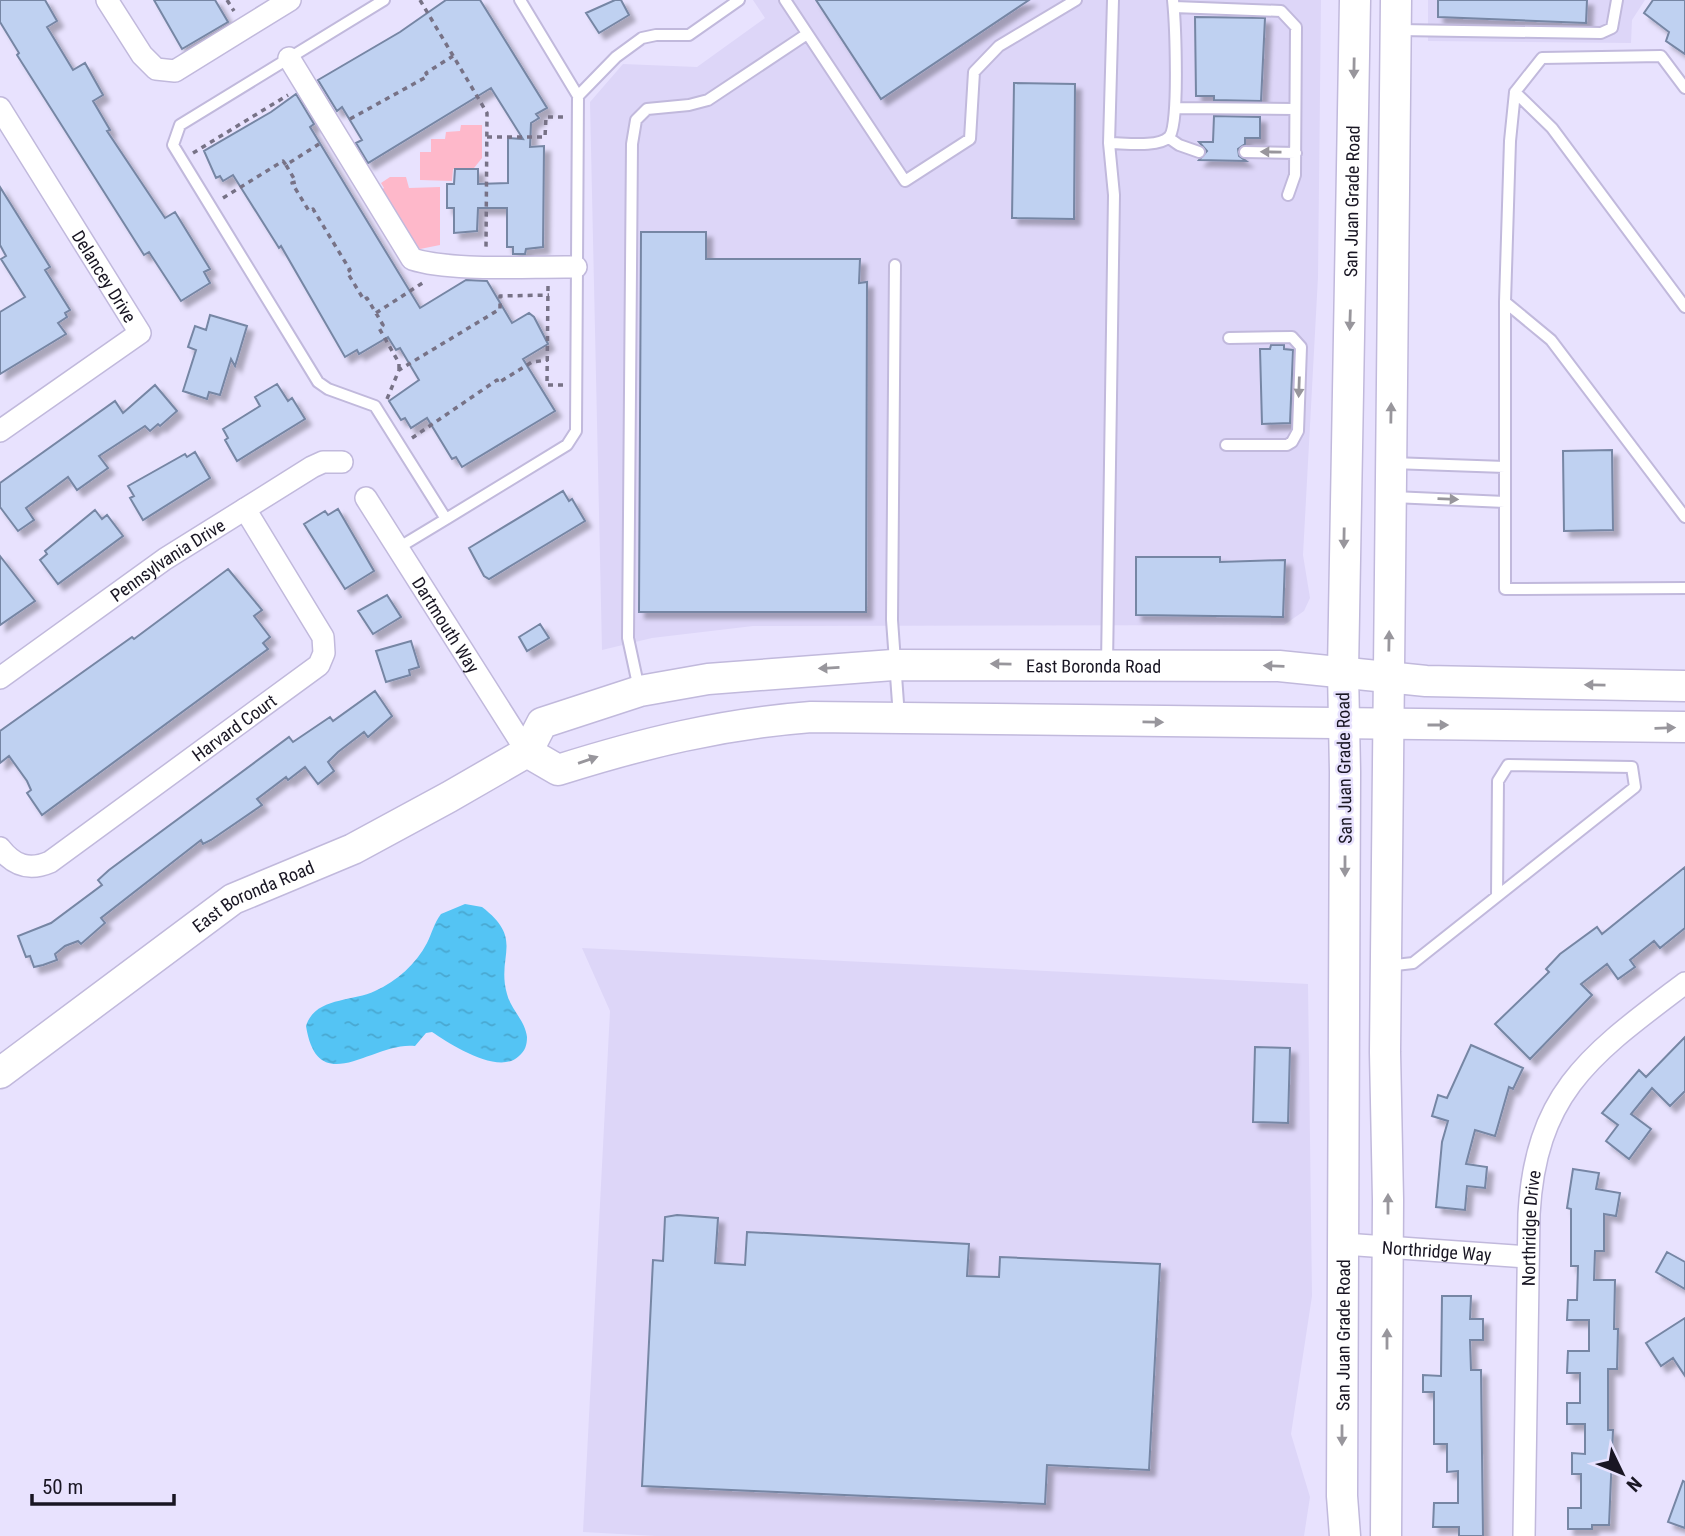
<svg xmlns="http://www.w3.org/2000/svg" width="1685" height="1536" font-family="'Roboto Condensed',sans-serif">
<defs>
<pattern id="water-ripples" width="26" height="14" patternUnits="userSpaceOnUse" patternTransform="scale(1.75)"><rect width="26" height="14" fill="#54c4f4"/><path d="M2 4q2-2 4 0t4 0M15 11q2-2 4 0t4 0" fill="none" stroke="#49a8d1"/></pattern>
<filter id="shadow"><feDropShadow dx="6" dy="6" stdDeviation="2" flood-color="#0004"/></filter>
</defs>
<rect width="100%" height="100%" fill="#e8e2fe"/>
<path fill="#ddd6f8" d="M753,0h568l-3,277 -15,278 7,43 -6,13 -20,14 -531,1 -101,12 -50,12 -12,-548 33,-38 74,3 68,-49z
M1428,0h217l-13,20 -1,23 -203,-2z
M582,948l726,36 4,312 -21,138 19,63 -6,39h-648l-73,-4 27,-521z"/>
<path fill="#feb8ca" d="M461,125h21v33l-8,10 -21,1 -1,12 -32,-1v-28h11v-13h14l1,-7 14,-1z
M390,177h16l3,11 31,-1v58l-20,4 -8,-7 -32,-51 4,-3 -3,-5z"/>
<path fill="url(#water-ripples)" d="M465,904l17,3c43,33 14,48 25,87 4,16 18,26 20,43 0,8 -2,14 -8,19 -20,20 -69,-12 -87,-24l-6,1 -11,13c-42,-5 -97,55 -109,-20 9,-29 46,-24 69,-35 22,-10 41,-27 52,-48 5,-10 7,-20 14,-29z"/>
<path fill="#bfd1f1" stroke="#7686a4" stroke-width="2" filter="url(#shadow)" d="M0,0h45l12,21 -10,6 26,43 12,-7 18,32 -10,6 17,29 -3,1 58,87 10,-6 35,57 -6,3 6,11 -29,18 -32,-49 -5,3 -127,-200 2,-2 -19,-31z
M154,0h61l13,22 -46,27z
M446,0h34l67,108 -11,6 3,4 -8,5 -1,24 14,-1 -1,101 -17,2 -1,5h-12v-7h-6v-39h-29l-1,23 -23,2v-25h-7v-24h7l1,-15h23v15l30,-1v-45l15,1 -32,-51 -123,75 -12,-20 6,-3 -20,-33 -5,4 -19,-31 82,-48z
M615,0h6l8,15 -30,18 -13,-20z
M816,0h213l-148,99z
M1438,0h149l-1,23 -148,-6z
M1653,0h32v54l-19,-13 3,-9 -25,-19z
M1195,17l70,1 -4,83 -47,-1v-4h-18z
M1014,83l61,1 -1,135 -62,-1z
M296,94l18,30 -4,3 110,181 46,-28 21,1 25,42 17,-10 5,4 14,27 -25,15 32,52 -93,56 -6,-10 -4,2 -25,-41 -16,10 -6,-10 -4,2 -12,-19 30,-21 -19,-32 -4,2 -8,-13 -29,17 -2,-4 -12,7 -64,-111 -2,2 -46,-73 -10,6 -3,-5 -4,2 -12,-27 67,-39z
M1214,116l46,1v21h-15v6l-7,5 1,7 7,5 -47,-1 8,-9 -8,-9h14z
M0,187l50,80 -5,3 25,40 -5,3 2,4 -9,6 8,11 -66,40v-62l25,-15 -24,-38 5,-3 -6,-11z
M641,232h65v27h154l-1,24 8,-1 -1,330h-227z
M210,315l37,11 -12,40 -4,-7 -11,36 -11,-3 -2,7 -24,-8 13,-41 -8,-3 7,-21 11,4z
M1271,345h13v4l9,1 -3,73 -28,1 -2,-75h10z
M277,384l11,17 4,-3 13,21 -68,42 -12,-21 3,-2 -5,-9 37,-23 -5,-9z
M155,385l22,26 -17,15 -2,-2 -8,7 -5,-5 -46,30 9,12 -31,22 -9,-13 -42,31 8,12 -16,11 -18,-24v-24l115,-82 8,12z
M1612,450l1,80 -49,1 -1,-80z
M195,452l15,26 -67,42 -13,-22 4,-2 -6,-10 57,-32 2,3z
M563,491l6,10 3,-2 13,22 -96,58 -5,-3 -15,-28z
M338,509l36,62 -29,18 -41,-65 21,-13 3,4z
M95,510l7,9 5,-4 16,21 -65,48 -18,-24 7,-6 -2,-3z
M0,556l35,45 -35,24z
M1136,557h84v5l65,-2 -2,57 -147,-2z
M228,569l34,41 -8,6 16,21 -7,6 5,6 -226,166 -15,-22 4,-3 -4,-9 -18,-25 -9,7v-32l132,-94 2,2z
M387,595l14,22 -28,17 -15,-23z
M540,624l9,14 -22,13 -8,-14z
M411,641l8,26 -10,3 1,5 -24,7 -10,-31z
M375,691l17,25 -24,21 -4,-5 -26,20 -10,10 6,9 -16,13 -13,-17 -17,13 -2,-3 -29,22 5,6 -51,35 -8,4 -2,-4 -100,78 4,5 -24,21 -3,-3 -13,5 -10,8 2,6 -14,5 -9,2 -4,-11 -4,1 -8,-21 33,-13 51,-38 -4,-5 11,-10 180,-133 4,5 37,-25 3,4z
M1685,867v61l-25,20 -6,-7 -24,19 5,7 -17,12 -11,-15 -26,20 11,11 -62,64 -35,-35 54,-52 -3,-3 14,-15 37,-27 5,7z
M1685,1037v54l-15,15 -18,-18 -21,26 20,15 -22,30 -23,-18 12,-16 -16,-12 37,-43 7,7z
M1471,1045l52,23 -10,21 -4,-2 -14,49 -20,-6 -9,34 21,3 -2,21 -18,-2 -2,24 -29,-3 6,-65 6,-21 -16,-5 6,-21 9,3z
M1255,1047l35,1 -2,75 -35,-1z
M1573,1169l26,4 -3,16 24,4 -4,23 -12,-2v37h-9l-1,29h21l-1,49h4l-1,40h-9v61h5l-4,95h-17v4h-24v-21h13v-34h-9v-21l13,1v-30h-18v-21h13v-30h-13l1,-22h21v-31h-22l1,-20h9l1,-34h-7v-57l-4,-1z
M677,1215l41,3 -3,45 30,2 2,-33 222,12 -2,32 32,1 1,-20 160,7 -11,206 -102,-5 -2,39 -403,-18 11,-226 10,1 2,-44z
M1667,1252l18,10v27l-29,-17z
M1442,1296h29l-1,23h13v21h-13l1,30h10l2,166h-24v-9h-26l1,-24h24v-32l-11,1v-28h-13v-52h-11v-17l18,1z
M1685,1318v58l-12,-18 -12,8 -15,-23z
M1683,1481l2,1v46l-17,-6z"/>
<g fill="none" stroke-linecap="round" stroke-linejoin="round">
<g stroke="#c1b9dc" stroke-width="14">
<path id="lane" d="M384,0l-204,125 -7,20 145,237 10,7 47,17 71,113 121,-74 9,-14 2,-335 -58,-96
M785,0l120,181 65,-42 4,-67 25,-26 77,-46
M1174,7l107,4 15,16 -1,148 -7,20
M1399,30l202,3 11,-5 5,-28
M1685,88l-24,-32 -119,2 -27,34 37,36 133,179
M1515,92l-5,49 -5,161 46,38 134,177
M578,96l38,-39 26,-19 14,-3h33l50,-35
M1176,108l118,1
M1169,138l10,7 20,7
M1109,143c15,0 49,5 60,-6 11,-10 6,-117 4,-137
M1245,152l51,1
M895,265l-3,355 7,97
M1505,302v287l180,-1
M1226,445h61l5,-3 6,-11 3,-84 -9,-10 -63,1
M1392,463l113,4
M1393,497l112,5
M398,548l48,-29
M1107,665l7,-470 -5,-52 4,-143
M639,689l-11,-51 4,-494 4,-24 11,-11 42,-4 19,-5 99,-66
M1387,966l26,-3 222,-176 -3,-20 -124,-2 -10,16 -1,115"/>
</g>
<g stroke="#c1b9dc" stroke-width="24">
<g id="street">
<path d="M107,0l35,55 14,14 19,2 115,-71"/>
<path d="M289,58l123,201c40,13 120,7 164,8"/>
<path id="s1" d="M0,108l140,225 -140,98"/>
<path id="s2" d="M366,498l161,254"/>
<path id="s3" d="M0,678l165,-119 147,-92 11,-5h19"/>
<path id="s4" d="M0,848c14,18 29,23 50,14l269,-197 5,-12 -1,-16 -78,-128"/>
<path id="s5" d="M1344,1244l184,13"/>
<path id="s6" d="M1524,1536l5,-322c7,-124 64,-161 156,-231"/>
</g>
</g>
<g stroke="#c1b9dc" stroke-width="33">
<g id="secondary">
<path d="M527,752l31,18c86,-27 163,-46 253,-53l874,10"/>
<path id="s7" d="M0,1073l233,-174 120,-50 96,-52 78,-45 15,-29 98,-32 68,-12 185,-14 386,1 147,15 259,5"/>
<path id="s8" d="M1345,1536l-3,-40 3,-724 -2,-101 12,-671"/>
<path d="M1386,1536l2,-336 -3,-148 11,-1052"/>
</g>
</g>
<path stroke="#777286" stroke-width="3.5" stroke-dasharray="5 5" stroke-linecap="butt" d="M227,0l7,11
M420,0l67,113 -1,135
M350,119l78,-43 -2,-3 27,-17
M487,137h58l1,-20h20
M193,153l95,-58
M286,165l10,17 -4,1 17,28 4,-2 37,61 -3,2 17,28 3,-2 16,27 -4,3 20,35v7
M223,198l60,-37 3,4 33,-21
M548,286l-1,99h16
M376,313l48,-31
M387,399l12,-29 101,-61v-13l49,-1
M412,438l85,-58 1,3 34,-21 16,-2"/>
<use href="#lane" stroke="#fff" stroke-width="10"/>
<use href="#street" stroke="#fff" stroke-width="21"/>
<use href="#secondary" stroke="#fff" stroke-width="30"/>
</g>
<defs><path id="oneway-solid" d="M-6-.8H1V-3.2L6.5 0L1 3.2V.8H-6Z" transform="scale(1.75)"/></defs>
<g fill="#98969c">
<use href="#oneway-solid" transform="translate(1354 68) rotate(91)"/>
<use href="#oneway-solid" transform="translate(1271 152) rotate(-179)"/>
<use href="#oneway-solid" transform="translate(1350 320) rotate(92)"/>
<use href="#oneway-solid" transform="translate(1299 387) rotate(92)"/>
<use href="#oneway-solid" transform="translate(1391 413) rotate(-89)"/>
<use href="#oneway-solid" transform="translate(1448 499) rotate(2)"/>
<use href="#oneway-solid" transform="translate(1344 538) rotate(91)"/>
<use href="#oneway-solid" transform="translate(1389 641) rotate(-89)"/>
<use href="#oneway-solid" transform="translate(1001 664) rotate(-179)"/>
<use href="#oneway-solid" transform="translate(1274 666) rotate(-178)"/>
<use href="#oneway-solid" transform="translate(829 668) rotate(177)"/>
<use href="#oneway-solid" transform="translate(1595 685) rotate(-179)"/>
<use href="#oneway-solid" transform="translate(1153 722) rotate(1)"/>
<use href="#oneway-solid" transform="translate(1438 725)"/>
<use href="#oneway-solid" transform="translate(1665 728) rotate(-2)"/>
<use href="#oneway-solid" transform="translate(588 760) rotate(-19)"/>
<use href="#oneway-solid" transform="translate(1345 866) rotate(90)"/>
<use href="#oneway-solid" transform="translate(1388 1204) rotate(-90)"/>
<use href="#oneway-solid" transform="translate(1387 1339) rotate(-90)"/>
<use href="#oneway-solid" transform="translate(1342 1435) rotate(90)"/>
</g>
<g text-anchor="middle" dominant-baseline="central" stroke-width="5" stroke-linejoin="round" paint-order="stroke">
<g font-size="18" fill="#191623" stroke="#e8e2fe">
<text stroke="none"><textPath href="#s8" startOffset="1335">San Juan Grade Road</textPath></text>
<text stroke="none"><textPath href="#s1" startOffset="198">Delancey Drive</textPath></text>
<text stroke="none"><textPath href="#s3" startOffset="205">Pennsylvania Drive</textPath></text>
<text stroke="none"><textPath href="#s2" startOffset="150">Dartmouth Way</textPath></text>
<text stroke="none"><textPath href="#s7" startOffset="1211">East Boronda Road</textPath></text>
<text stroke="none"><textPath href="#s4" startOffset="285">Harvard Court</textPath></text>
<text transform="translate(1344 768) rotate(-91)">San Juan Grade Road</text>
<text stroke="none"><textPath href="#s7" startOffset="310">East Boronda Road</textPath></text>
<text stroke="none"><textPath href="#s6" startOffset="308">Northridge Drive</textPath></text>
<text stroke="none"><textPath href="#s5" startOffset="93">Northridge Way</textPath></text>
<text stroke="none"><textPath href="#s8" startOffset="201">San Juan Grade Road</textPath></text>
</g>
</g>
<g transform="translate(1622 1473) rotate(133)" stroke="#e8e2fe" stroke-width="5" paint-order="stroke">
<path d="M0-5L12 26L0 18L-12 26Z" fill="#191623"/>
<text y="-10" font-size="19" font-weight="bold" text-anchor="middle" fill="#191623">N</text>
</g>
<path d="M32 1494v10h142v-10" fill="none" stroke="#191623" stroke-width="3.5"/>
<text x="42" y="1494" font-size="21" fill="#191623" stroke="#e8e2fe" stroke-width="5" paint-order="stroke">50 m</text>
</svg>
